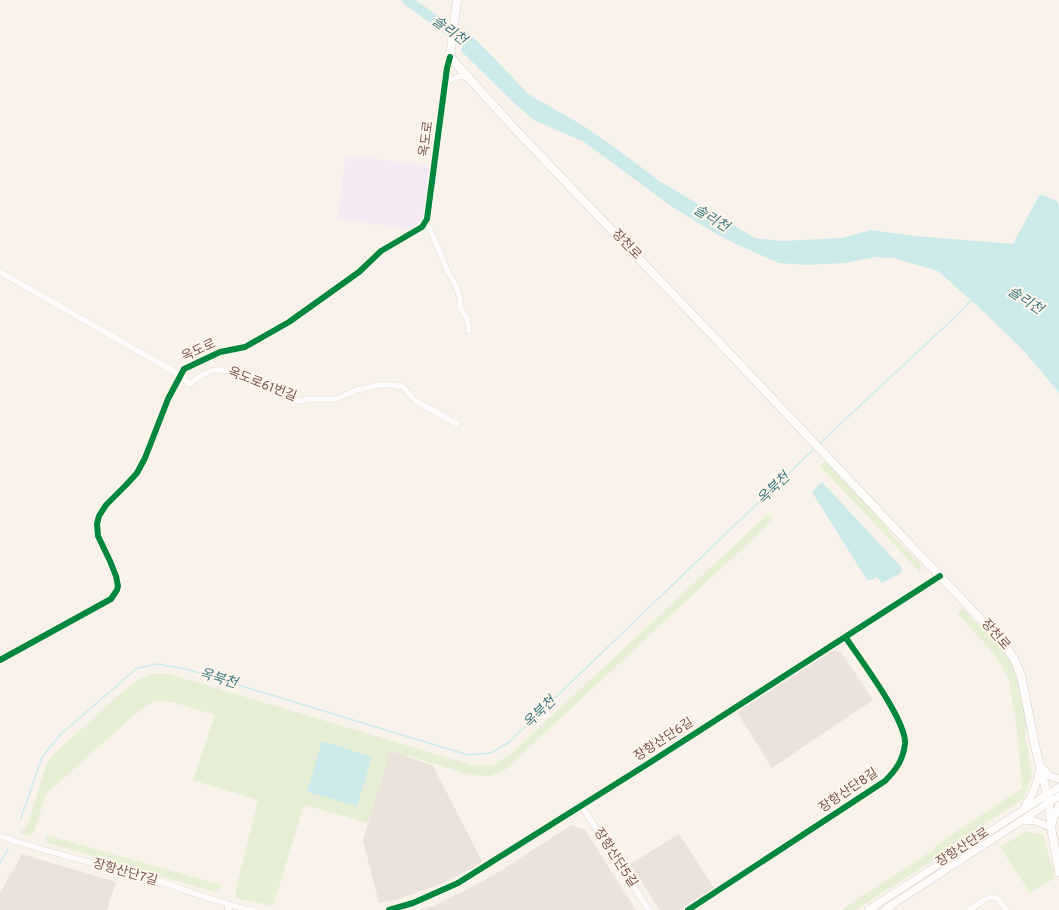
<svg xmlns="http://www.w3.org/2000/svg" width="1059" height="910" font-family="Overpass,'Noto Sans KR',sans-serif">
<rect width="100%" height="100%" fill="#f8f2eb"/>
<path fill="#ebe2dc" d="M832,651l9,1 32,48 -101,68 -35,-56z
M390,750l43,16 49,95 -6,5 -37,19 -44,15 -16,3 -16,-63z
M571,825l14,5 51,80h-217l16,-5 33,-16 34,-19z
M679,834l35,54 -35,22h-19l-30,-46z
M22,854l94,28 -9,28h-107v-17z"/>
<path fill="#f4eaf3" d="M346,155l84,11 -7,52 -13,11 -73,-10z"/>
<path fill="#e6efd6" d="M825,461l59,61 6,11 31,32 -1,7 -100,-106z
M768,514l5,6 -268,250 -15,6 -20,-1 -80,-25 -22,73 -64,-18 -31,101 -38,-8 1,-9 22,-89 -65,-20 22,-65 -43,-13 -16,-1 -14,7 -96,86 -12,38 -6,3 -8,-2 2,-5 4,1 21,-66 7,-9 65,-59 21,-17 13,-4h16l306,92 18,-1 19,-12z
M962,608l39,40 11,17 5,16 6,24 3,18v16l6,36 -9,24 -79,51 -5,7 -84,53h-14l91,-59 6,-7 84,-56 -5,-60 -8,-47 -8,-17 -13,-17 -31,-34z
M1026,831l17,4 12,43 -25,15 -30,-46z
M46,835l175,50 -2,5 -4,2 -167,-49 -3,-5z"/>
<path fill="#cceaea" d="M464,28l31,31 33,35 54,31 32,22 47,35 94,56 27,3 60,-3 29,-8 44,6 98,8 27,-50 17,7 2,6v186l-35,-42 -41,-40 -45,-40 -45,-13 -18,-1 -31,6 -38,2 -27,-2 -41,-18 -20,-10 -47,-29 -87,-64 -50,-22 -20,-17 -53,-52z
M822,482l80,86 -1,5 -19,10 -5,-6 -6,3h-4l-55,-88z
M322,741l50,16 -15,49 -50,-14z"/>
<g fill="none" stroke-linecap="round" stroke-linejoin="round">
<path stroke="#cceaea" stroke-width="1.5" d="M819,444l137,-128 16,-17
M21,818l21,-61 19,-23 76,-66 20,-4 29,5 282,86 23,-2 18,-11 306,-294
M0,863l8,-14"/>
<path stroke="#cceaea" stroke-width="10" d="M407,0l58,42 6,5"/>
<g stroke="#d7cec8" stroke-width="6">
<path id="minor" d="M445,81l16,-5 9,3
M425,222l5,7 18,43 8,14 4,13v9l7,10 2,13
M0,272l180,103 9,9 13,-9 12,-5h11l40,15 12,8 24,8 8,-2h27l21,-9 22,-5h14l10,2 13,14 41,23
M0,660l111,-61 6,-9 1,-4 -2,-10 -6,-15 -12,-25 -1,-12 2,-8 7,-11 20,-20 11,-12 8,-15 23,-59 16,-30 36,-17 25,-5 44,-25 70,-50 22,-21 41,-24 5,-8 20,-151 3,-11
M581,805l68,105
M0,836c52,18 105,29 158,45 31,10 61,22 93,29
M389,910l24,-7 45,-20 188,-118 294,-189
M688,910l197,-129c11,-11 18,-21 20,-37 2,-23 -45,-85 -59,-106
M969,910l20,-13 8,1 9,12"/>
</g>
<g stroke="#d7cec8" stroke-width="8">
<path id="tertiary" d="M1040,766l10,10 9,3
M1025,806c9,-12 12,-24 15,-38
M1023,820l12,1 16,6 8,-22
M393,909v1
M228,910l1,-5
M868,910l191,-123
M884,910l175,-114"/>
</g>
<g stroke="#d8cdc8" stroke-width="9">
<path id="secondary" d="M457,0l-7,57 65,72 219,229 270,286 10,15 7,16 14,71 14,56 2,25 8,45"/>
</g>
<use href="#minor" stroke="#fefdfc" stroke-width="5.5"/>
<use href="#tertiary" stroke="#fefdfc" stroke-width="7"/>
<use href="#secondary" stroke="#fefdfc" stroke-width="8"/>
<g stroke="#fff7ee" stroke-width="8">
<path id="cycleway" d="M0,660l111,-61 6,-9 1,-4 -2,-10 -6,-15 -12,-25 -1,-12 2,-8 7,-11 20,-20 11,-12 8,-15 23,-59 16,-30 36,-17 25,-5 44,-25 70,-50 22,-21 41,-24 5,-8 20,-151 3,-11
M389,910l24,-7 45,-20 188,-118 294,-189
M688,910l197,-129c11,-11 18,-21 20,-37 2,-23 -45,-85 -59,-106"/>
</g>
<use href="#cycleway" stroke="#00873e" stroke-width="6"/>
</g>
<g text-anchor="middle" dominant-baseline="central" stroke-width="4" stroke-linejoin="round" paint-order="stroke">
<g font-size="13" fill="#795649" stroke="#fff7ee">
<text transform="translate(427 139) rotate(-82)">옥도로</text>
<text transform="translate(626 245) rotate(46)">장천로</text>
<text transform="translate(199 351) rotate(-25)">옥도로</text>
<text transform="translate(262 385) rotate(21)">옥도로61번길</text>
<text transform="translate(995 635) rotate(49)">장천로</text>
<text transform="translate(664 740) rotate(-33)">장항산단6길</text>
<text transform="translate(849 791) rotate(-34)">장항산단8길</text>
<text transform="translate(963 848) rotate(-33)">장항산단로</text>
<text transform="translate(615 858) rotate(57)">장항산단5길</text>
<text transform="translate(125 873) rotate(16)">장항산단7길</text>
</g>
<g font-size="14" font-style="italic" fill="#3c797e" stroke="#fff7ee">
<text transform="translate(449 31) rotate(36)">솔리천</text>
<text transform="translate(711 219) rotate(31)">솔리천</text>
<text transform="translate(1025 301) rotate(33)">솔리천</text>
<text transform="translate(774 489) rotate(-44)">옥북천</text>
<text transform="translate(218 679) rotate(17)">옥북천</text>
<text transform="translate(540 713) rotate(-44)">옥북천</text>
</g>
</g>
</svg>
